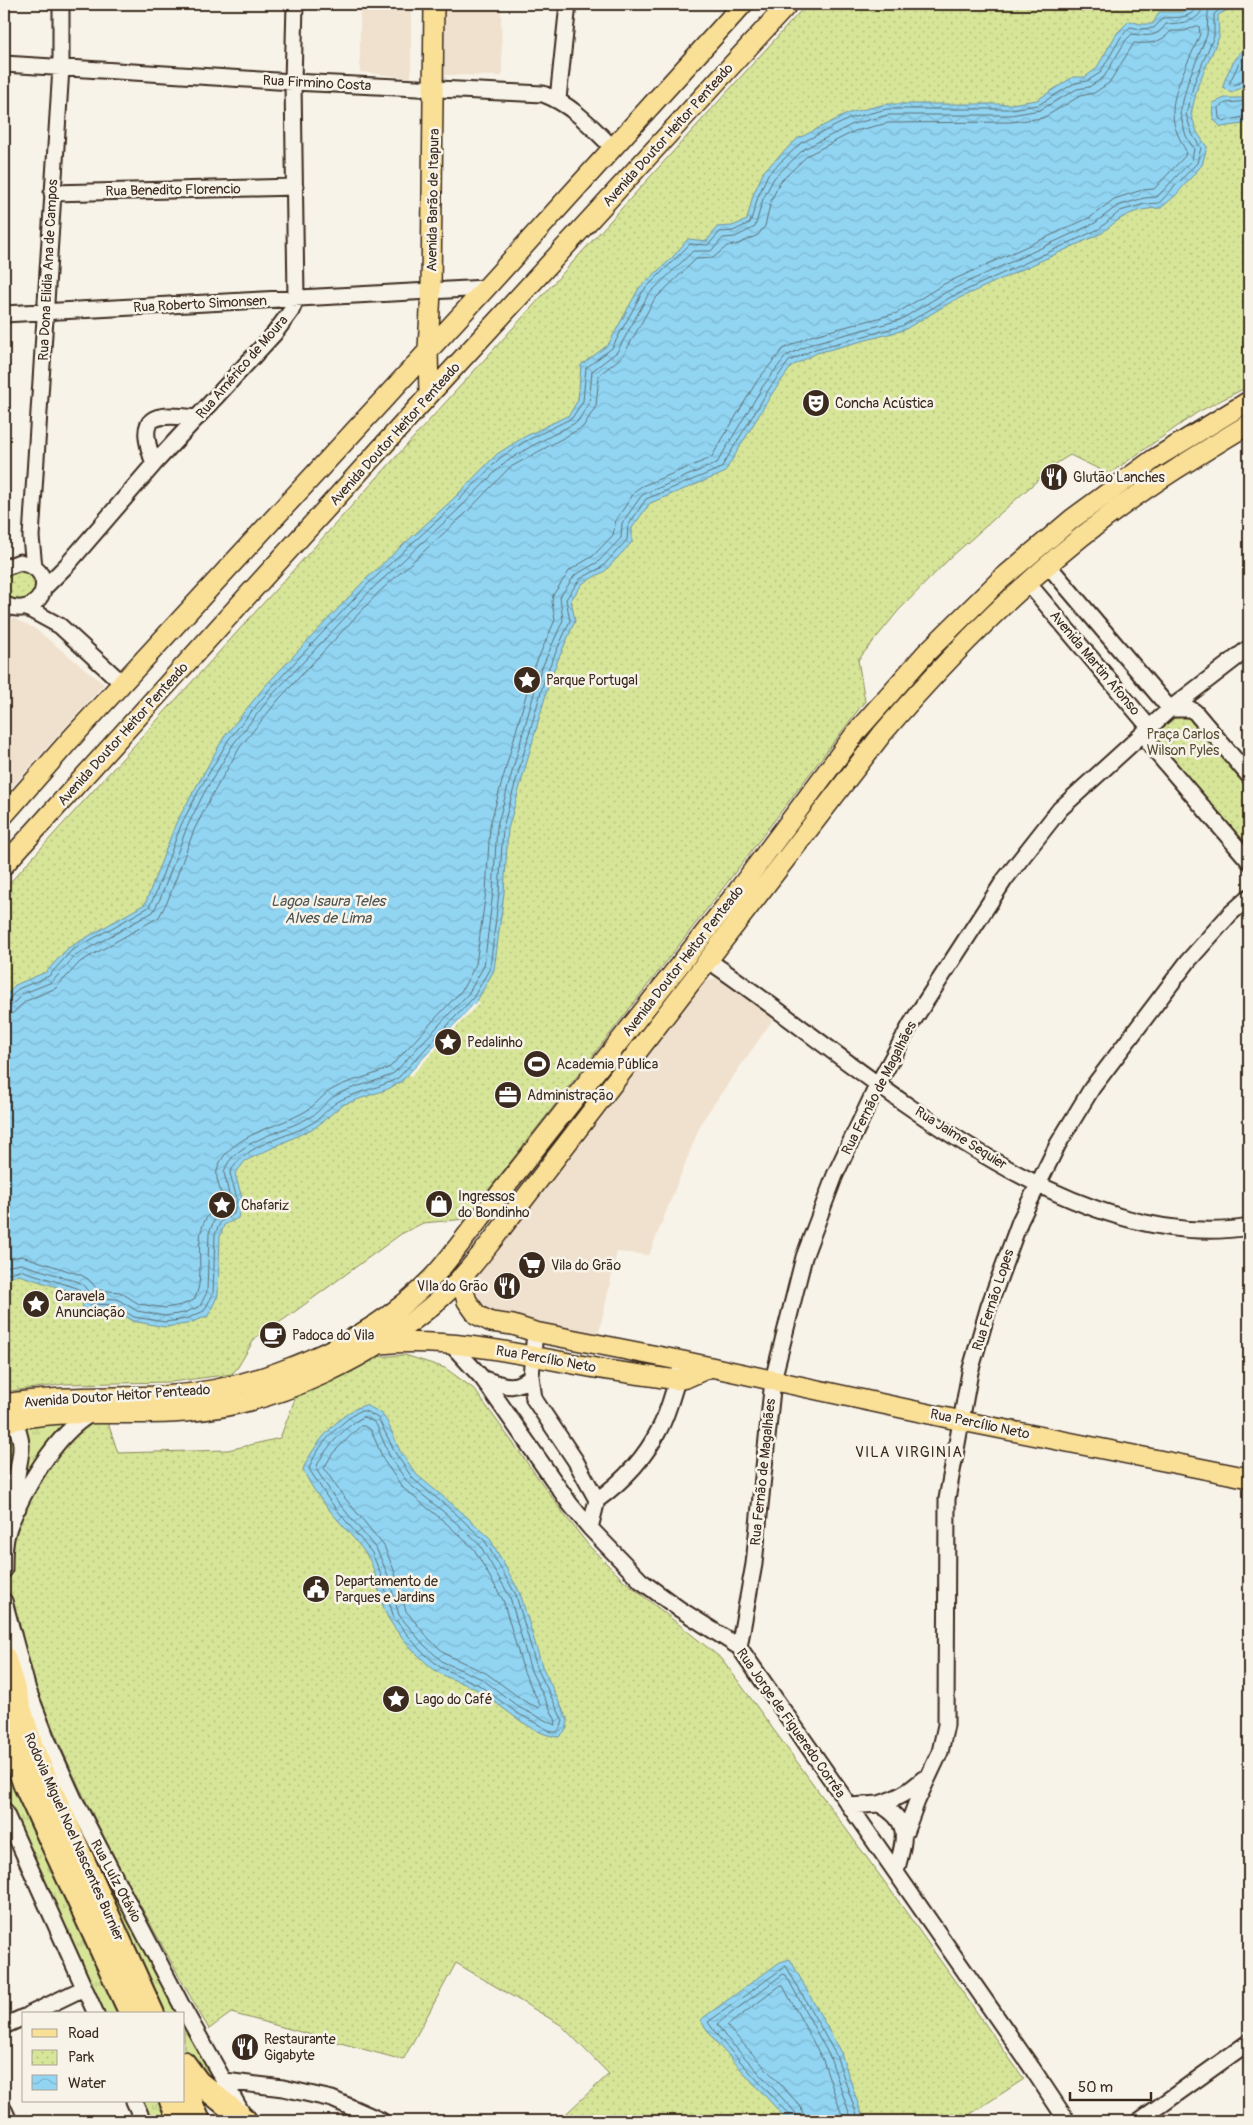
<svg xmlns="http://www.w3.org/2000/svg" width="1253" height="2125" font-family="Pangolin,sans-serif">
<defs>
<pattern id="grass-tufts" width="24" height="20" patternUnits="userSpaceOnUse" patternTransform="scale(1.25)"><rect width="24" height="20" fill="#d7e598"/><path d="M3 7l-1-3M5 7V3M7 7l1-3M15 17l-1-3M17 17v-4M19 17l1-3" fill="none" stroke="#b9c583"/></pattern>
<pattern id="park-dots" width="8" height="8" patternUnits="userSpaceOnUse" patternTransform="scale(1.25)"><rect width="8" height="8" fill="#d7e598"/><path d="M2 2h.1M6 6h.1" fill="none" stroke="#b9c583" stroke-width="1.8" stroke-linecap="round"/></pattern>
<pattern id="water-waves" width="16" height="10" patternUnits="userSpaceOnUse" patternTransform="scale(1.25)"><rect width="16" height="10" fill="#91d5f3"/><path d="M0 5q4-4 8 0t8 0" fill="none" stroke="#7eb7d0"/></pattern>
</defs>
<rect width="100%" height="100%" fill="#f7f3e8"/>
<filter id="ink" filterUnits="userSpaceOnUse"><feTurbulence type="fractalNoise" baseFrequency=".02" numOctaves="2"/><feDisplacementMap in="SourceGraphic" scale="10" xChannelSelector="R" yChannelSelector="G"/><feConvolveMatrix kernelMatrix="1 2 1 2 8 2 1 2 1" color-interpolation-filters="sRGB"/></filter>
<g filter="url(#ink)">
<path fill="#f0e1ce" d="M360,4h51v74l-51,-6z
M445,4h56l1,72 -57,-1z
M4,614l30,14 70,56 -100,112z
M716,978l58,40 -72,103 -53,134 -32,-3 -19,85 -111,-25 -19,-33 230,-296z"/>
<path fill="url(#grass-tufts)" stroke="#89885b" d="M70,1422l-45,58 3,-38 -4,-18z
M7,1430c17,20 2,68 -3,93v-92z
M44,1755l136,259h-18z
M4,1763l15,22 106,229h-22l-99,-220z
M184,2022l26,52 -9,8 -17,-26z
M142,2101h22l9,20h-22z"/>
<path fill="url(#park-dots)" stroke="#89885b" d="M807,4h442v382l-51,26 -89,62 -39,-19 -13,8 -107,95 -51,52 -41,50 7,41 -148,195 -251,323 -43,4 -22,11 -115,84 -31,20 -17,29 -6,7 -61,8 -106,2 -61,8v-503z
M21,566l13,5 5,13 -3,13 -11,8 -21,-8v-22z
M1191,716l58,71v69l-92,-110 1,-15 17,-13z
M405,1355l40,13 29,21 93,129 22,28 33,33 100,80 167,229 135,191 -61,40 1,2h-406l51,-47 -48,-49 -105,-62 -53,97 -172,-47 -22,16c-26,-44 -50,-90 -75,-135 -36,-67 -70,-134 -97,-205 -14,-36 -31,-76 -30,-116 2,-36 19,-67 35,-98 9,-17 28,-46 46,-54 5,-3 14,-1 19,-1l11,33 110,-3 52,-12 18,-47 75,-34z"/>
<path fill="url(#water-waves)" stroke="#6f919e" d="M1194,4h45l-21,11 1,22 -21,48 -7,29 6,18 10,15 -5,18 -27,31 -14,12c-28,1 -39,8 -59,25l-149,68 -49,29 -87,23 -25,13 -19,26 -49,81 -74,30 -18,25v14l-27,29 -22,12 -12,17 4,21 -24,55 -43,153 -4,64 -10,77 -17,31 -76,81 -13,7 -46,16 -26,22 -71,34 -10,13 7,24 -4,20 -14,7 -4,11 -2,59 -10,21 -21,8 -22,3 -33,-6 -18,-11 -31,-1 -1,-9 -6,-7 -57,-18 -10,2 -5,5v-284l11,-13 31,-13 22,-24 77,-44 31,-81 48,-86 41,-51 100,-106 87,-80 45,-46 27,-17 45,-22 9,-15 3,-35 27,-20 31,-57 32,-29 17,-20 19,2 10,-14 15,-1 15,-6 6,-25 11,-24 33,-32 52,-26 37,-9h125l26,-4 36,-23h12l11,-8 21,-36 12,-12 12,3h12l6,-12h24z
M1249,42v41l-18,10 -8,-6c3,-16 15,-33 26,-45z
M1249,96v24l-6,4 -22,3 -7,-7 -1,-17 12,-5h19z
M366,1405l15,8 6,8 13,30 17,24 41,34 31,28 31,56 22,73 26,55 -2,9 -7,7c-28,-1 -61,-36 -85,-49 -12,-6 -26,-9 -38,-17 -13,-9 -38,-36 -46,-50 -13,-20 -10,-47 -24,-67 -20,-28 -50,-53 -63,-85 9,-22 39,-60 63,-64z
M790,1959l51,94 23,68h-76l-72,-79 -16,-22 80,-58z"/>
<path fill="#f7f3e8" d="M477,1001l2,2 -68,73 -2,-2z"/>
<g fill="none" stroke-linecap="round" stroke-linejoin="round">
<path stroke="#5d6e73" stroke-width="1" d="M1249,49l-11,16 -9,19 3,2 17,-7
M1249,101l-23,2 -8,5 1,10 4,3 26,-5
M4,1001l5,-2 9,-10 31,-13 22,-25 78,-44 6,-12 26,-70 18,-35 30,-51 40,-49 99,-106 88,-81 44,-45 26,-17 46,-23 11,-17 3,-33 26,-20 31,-57 47,-47 18,1 12,-13 13,-1 17,-8 8,-26 10,-23 33,-31 50,-25 36,-9h124l27,-4 37,-22 12,-2 13,-8 21,-36 9,-10 10,2 14,-1 9,-10c12,-1 31,2 34,-14
M4,1007l8,-2 10,-11 30,-12 23,-26 78,-44 8,-15 26,-70 17,-34 30,-50 39,-49 100,-106 87,-80 44,-45 26,-16 47,-25 12,-18 3,-33 25,-19 31,-57 45,-44h18l12,-13 12,-1 20,-10 8,-28 11,-21 30,-29 49,-25 35,-9h123l29,-5 37,-21 12,-2 15,-10 22,-37 6,-6c16,2 24,4 34,-10 15,-1 36,-1 37,-20
M4,1015l9,-2 13,-12 30,-13 24,-26 79,-45 9,-17 26,-70 17,-33 29,-50 39,-48 99,-106 88,-80 43,-45 74,-41 13,-21 3,-31 24,-19 31,-56 42,-41 17,-1 14,-12 11,-2 20,-9 7,-9 6,-25 9,-19 28,-27 47,-24 33,-8 123,-1 32,-4 37,-22 14,-3 15,-10 25,-40c15,1 27,0 37,-12h14l11,-5h3l1,8c-9,24 -28,55 -27,80 0,13 7,26 13,37l-1,5 -31,33 -12,1 -28,9 -23,18 -147,67 -47,29 -86,23 -28,13 -26,32 -46,77 -69,28 -6,4 -20,30 -3,15 -20,21 -23,14 -17,25 -1,7 3,18 -22,50 -43,155 -4,66 -10,73 -14,26 -72,77c-18,10 -39,12 -57,22 -10,5 -17,16 -27,22 -26,16 -76,23 -88,56 -5,13 6,25 4,38 -4,2 -9,4 -13,9 -19,24 -1,60 -15,86l-12,5 -17,3 -26,-4 -19,-12 -22,-2 -10,-11 -7,-4 -59,-19 -18,3
M4,1267l17,-3 58,18 5,4 9,12 24,1 20,12 28,5 19,-3 16,-7 7,-14 2,-59 6,-15 13,-8 2,-11 -6,-27c9,-31 61,-40 86,-55 10,-5 16,-16 26,-22 19,-10 40,-12 58,-22l74,-79 16,-28 9,-74 4,-66 43,-154 23,-52 -3,-23 15,-22 23,-13 23,-24 1,-15 20,-28 75,-32 46,-77 23,-30 27,-13 87,-23 48,-29 147,-68 22,-17 27,-8 13,-1 35,-37 2,-11 -8,-13 -6,-23 8,-32 19,-46 1,-23 8,-8
M4,1275l16,-5 57,18 9,9 3,7 26,1 19,12 31,5 21,-3 18,-8 9,-17 2,-60 6,-13 13,-7 3,-15 -7,-26c15,-31 58,-34 84,-51 9,-6 16,-17 27,-22 18,-9 39,-12 57,-22l75,-80 17,-30 9,-75 4,-66 43,-153 24,-53 -4,-22 14,-20 22,-12 25,-27 1,-14 18,-27 75,-31 48,-79 20,-28 26,-12 87,-23 49,-29 148,-68 21,-18 25,-7 14,-1 38,-40 4,-15 -9,-14 -6,-20 8,-31 20,-47v-22l13,-10
M360,1411h5l13,7 18,36 17,25 42,34 30,28 31,54 21,73 26,53 -2,6 -4,5h-5l-35,-19 -38,-28 -39,-18 -20,-17 -26,-32 -13,-43 -9,-22 -43,-53 -20,-31c6,-21 32,-48 51,-58z
M364,1417l10,5 3,4 13,31 18,26 43,35 29,27 30,52 21,74 25,50 -1,4 -35,-17 -38,-29 -39,-17 -19,-17 -25,-30 -12,-42 -10,-23 -43,-53 -18,-28c4,-16 33,-47 48,-52z
M361,1426h3l7,4 13,31 19,27 43,35 28,26 29,51 21,72 16,33 -1,3 -15,-7 -38,-28 -39,-18 -17,-15 -24,-29 -12,-41 -10,-24 -44,-54 -16,-24 9,-15z
M791,2121l-1,-5 -70,-77 -12,-17 78,-56 50,89 23,66
M798,2121l-3,-9 -70,-76 -8,-12 66,-50 3,1 44,82 22,64
M805,2121l-4,-14 -74,-81 54,-41 2,1 40,74 21,61"/>
<g stroke="#3b2a1e" stroke-width="19">
<path id="minor" d="M4,64l289,18 250,12c28,10 48,32 69,53
M558,99l10,-95
M52,193l243,-6
M4,314l482,-26
M154,464c-18,-50 -2,-51 43,-46
M1048,565l122,144h20l5,3 54,64
M34,567l-3,-30 30,-469v-64
M4,568l16,-6c5,2 11,3 15,6 22,18 -2,52 -31,36
M1028,583l121,144 1,17 5,7 94,110
M43,589l24,-24 87,-101 120,-130 17,-23 5,-12 -3,-217 2,-78
M27,608l33,18 62,57
M709,961c145,97 353,298 540,266
M535,1332l-4,44 3,23 41,61 22,40
M451,1344l32,35 87,125 20,24 51,53 37,27 61,39 293,421 35,53
M483,1379c21,6 30,13 48,-3
M13,1420c15,28 5,36 3,65 0,7 2,16 2,23
M590,1528l7,-28c25,-18 48,-42 62,-70 10,-18 14,-39 21,-59
M4,1570c0,-15 0,-29 5,-43 14,-36 46,-92 80,-112
M4,1601l24,89 18,47 28,62 109,209 59,105
M739,1647l15,-83 19,-184 31,-123 31,-82 43,-91 33,-60 94,-145 55,-70 110,-100 79,-61
M879,1804c19,-6 30,-12 44,-25
M850,1806l29,-2c34,18 25,36 17,68
M4,1810l92,204
M905,1833l12,-32 23,-49 6,-27 1,-226 23,-127 19,-66 31,-85 38,-77 34,-56 97,-128 41,-46 19,-17
M30,2014l54,-26
M4,2026l20,-9
M225,2081l58,7 49,11 50,22
M134,2101l9,20
M4,2110l5,11
M1139,2121l110,-79"/>
</g>
<g stroke="#3b2a1e" stroke-width="22">
<path id="major" d="M429,395l-1,-46 3,-58 3,-287
M4,815l65,-74 417,-453 257,-284
M4,865l425,-470 359,-391
M460,1278l7,23 10,14 14,7 22,3 22,7 148,29 279,60 287,57
M380,1344c75,-7 148,12 221,25 25,4 50,7 76,11l9,-2 25,-11
M4,1404c52,-9 105,-6 158,-8 93,-5 204,-50 269,-117 8,-8 15,-17 22,-26l283,-360 122,-163 68,-77 73,-72 73,-62 82,-60 95,-58
M4,1423c52,-16 125,-6 181,-11 92,-7 190,-55 258,-116 18,-16 33,-35 48,-54l391,-508c68,-79 141,-154 225,-217 45,-34 94,-64 142,-93"/>
</g>
<g stroke="#3b2a1e" stroke-width="26">
<path id="highway" d="M4,1657l29,93 120,264
M4,1725l20,58 107,231
M184,2063l14,19 47,38
M184,2086l15,35
M171,2101l9,20"/>
</g>
<use href="#minor" stroke="#f7f3e8" stroke-width="15"/>
<use href="#major" stroke="#fadf96" stroke-width="19"/>
<use href="#highway" stroke="#fadf96" stroke-width="22"/>
</g>
</g>
<defs>
<g id="theatre-disc" transform="scale(1.4375)"><circle r="9.5" fill="#3b2a1e" stroke="#f7f3e8"/><path d="M-5-5.5Q0-4 5-5.5V0Q5 5 0 6Q-5 5-5 0ZM-3.3-2.5H-1v1.5H-3.3ZM1-2.5H3.3v1.5H1ZM-2.8 1Q0 5.5 2.8 1Z" fill="#fff"/></g>
<g id="restaurant-disc" transform="scale(1.4375)"><circle r="9.5" fill="#3b2a1e" stroke="#f7f3e8"/><path d="M-5-6h1v4h1v-4h1v4h1v-4h1v5L-1.5 .5V6h-2V.5L-5-1ZM5-6V6H3V1.5H1.5Q1.5-4 5-6Z" fill="#fff"/></g>
<g id="sight-disc" transform="scale(1.4375)"><circle r="9.5" fill="#3b2a1e" stroke="#f7f3e8"/><path d="M0-6L1.8-2.2L6-1.7L2.9 1.2L3.7 5.4L0 3.3L-3.7 5.4L-2.9 1.2L-6-1.7L-1.8-2.2Z" fill="#fff"/></g>
<g id="stadium-disc" transform="scale(1.4375)"><circle r="9.5" fill="#3b2a1e" stroke="#f7f3e8"/><path d="M0-5a6.5 5 0 1 0 0 10a6.5 5 0 1 0 0-10ZM-3.5-1.8h7v3.6h-7Z" fill="#fff"/></g>
<g id="office-disc" transform="scale(1.4375)"><circle r="9.5" fill="#3b2a1e" stroke="#f7f3e8"/><path d="M-6-3h4V-5.5h4V-3h4V5H-6ZM-1-4.5V-3h2v-1.5ZM-6 0V1H6V0Z" fill="#fff"/></g>
<g id="shop-disc" transform="scale(1.4375)"><circle r="9.5" fill="#3b2a1e" stroke="#f7f3e8"/><path d="M-5-2.5h2.3a2.7 3.5 0 0 1 5.4 0H5L5.5 6h-11ZM-1.5-2.5h3a1.5 2.3 0 0 0-3 0Z" fill="#fff"/></g>
<g id="supermarket-disc" transform="scale(1.4375)"><circle r="9.5" fill="#3b2a1e" stroke="#f7f3e8"/><path d="M-6-5.5h2.5l.6 2H6L4.5 2H-2.5L-4.4-4H-6ZM-1.5 3.2a1.3 1.3 0 1 0 .1 0ZM3 3.2a1.3 1.3 0 1 0 .1 0Z" fill="#fff"/></g>
<g id="cafe-disc" transform="scale(1.4375)"><circle r="9.5" fill="#3b2a1e" stroke="#f7f3e8"/><path d="M-5.5-4.5H6V0H3Q3 3.5 0 3.5H-2.5Q-5.5 3.5-5.5 0ZM3-3.2v2h1.7v-2ZM-6 4.5H4V6H-6Z" fill="#fff"/></g>
<g id="civic-disc" transform="scale(1.4375)"><circle r="9.5" fill="#3b2a1e" stroke="#f7f3e8"/><path d="M-.6-6.5H3V-4.5H.6V-3L4-1V1h2V6H-6V1h2V-1L-.6-3ZM-1.2 2.5V6h2.4V2.5Z" fill="#fff"/></g>
</defs>
<g fill-rule="evenodd">
<use href="#theatre-disc" x="816" y="403"/>
<use href="#restaurant-disc" x="1054" y="477"/>
<use href="#sight-disc" x="527" y="680"/>
<use href="#sight-disc" x="448" y="1042"/>
<use href="#stadium-disc" x="537" y="1064"/>
<use href="#office-disc" x="508" y="1095"/>
<use href="#shop-disc" x="439" y="1204"/>
<use href="#sight-disc" x="222" y="1205"/>
<use href="#supermarket-disc" x="532" y="1265"/>
<use href="#restaurant-disc" x="507" y="1286"/>
<use href="#sight-disc" x="36" y="1304"/>
<use href="#cafe-disc" x="273" y="1335"/>
<use href="#civic-disc" x="316" y="1589"/>
<use href="#sight-disc" x="396" y="1699"/>
<use href="#restaurant-disc" x="245" y="2047"/>
</g>
<g text-anchor="middle" dominant-baseline="central" stroke-width="5" stroke-linejoin="round" paint-order="stroke">
<g font-size="14" fill="#3b2a1e" stroke="#f7f3e8">
<text transform="translate(317 83) rotate(3)">Rua Firmino Costa</text>
<text transform="translate(668 135) rotate(-48)">Avenida Doutor Heitor Penteado</text>
<text transform="translate(173 190) rotate(-1)">Rua Benedito Florencio</text>
<text transform="translate(433 200) rotate(-89)">Avenida Barão de Itapura</text>
<text transform="translate(48 270) rotate(-87)">Rua Dona Elidia Ana de Campos</text>
<text transform="translate(200 304) rotate(-3)">Rua Roberto Simonsen</text>
<text transform="translate(242 367) rotate(-49)">Rua Américo de Moura</text>
<text transform="translate(395 434) rotate(-48)">Avenida Doutor Heitor Penteado</text>
<text transform="translate(1095 663) rotate(50)">Avenida Martin Afonso</text>
<text transform="translate(123 734) rotate(-48)">Avenida Doutor Heitor Penteado</text>
<text transform="translate(683 961) rotate(-52)">Avenida Doutor Heitor Penteado</text>
<text transform="translate(879 1088) rotate(-63)">Rua Fernão de Magalhães</text>
<text transform="translate(961 1138) rotate(32)">Rua Jaime Sequier</text>
<text transform="translate(993 1300) rotate(-72)">Rua Fernão Lopes</text>
<text transform="translate(546 1359) rotate(10)">Rua Percílio Neto</text>
<text transform="translate(117 1396) rotate(-4)">Avenida Doutor Heitor Penteado</text>
<text transform="translate(980 1424) rotate(12)">Rua Percílio Neto</text>
<text transform="translate(763 1472) rotate(-84)">Rua Fernão de Magalhães</text>
<text transform="translate(791 1723) rotate(55)">Rua Jorge de Figueredo Corrêa</text>
<text transform="translate(74 1837) rotate(66)">Rodovia Miguel Noel Nascentes Burnier</text>
<text transform="translate(116 1881) rotate(62)">Rua Luíz Otávio</text>
</g>
<g font-size="14" fill="#3b2a1e" stroke="#f7f3e8" text-anchor="start">
<text x="835" y="403">Concha Acústica</text>
<text x="1073" y="477">Glutão Lanches</text>
<text x="546" y="680">Parque Portugal</text>
<text x="467" y="1042">Pedalinho</text>
<text x="556" y="1064">Academia Pública</text>
<text x="527" y="1095">Administração</text>
<text x="458" y="1196">Ingressos<tspan x="458" dy="16">do Bondinho</tspan></text>
<text x="241" y="1205">Chafariz</text>
<text x="551" y="1265">Vila do Grão</text>
<text x="488" y="1286" text-anchor="end">VIla do Grão</text>
<text x="55" y="1296">Caravela<tspan x="55" dy="16">Anunciação</tspan></text>
<text x="292" y="1335">Padoca do Vila</text>
<text x="335" y="1581">Departamento de<tspan x="335" dy="16">Parques e Jardins</tspan></text>
<text x="415" y="1699">Lago do Café</text>
<text x="264" y="2039">Restaurante<tspan x="264" dy="16">Gigabyte</tspan></text>
</g>
<g font-size="14" fill="#5a4f36" stroke="#f7f3e8">
<text x="1183" y="734">Praça Carlos<tspan x="1183" dy="16">Wilson Pyles</tspan></text>
</g>
<g font-size="15" font-style="italic" fill="#505553" stroke="#f7f3e8">
<text x="328" y="901">Lagoa Isaura Teles<tspan x="328" dy="17">Alves de Lima</tspan></text>
</g>
<g font-size="15" letter-spacing="1" fill="#3b2a1e" stroke="#f7f3e8">
<text x="909" y="1452">VILA VIRGINIA</text>
</g>
</g>
<rect width="1253" height="2125" fill="none" stroke="#f7f3e8" stroke-width="20"/>
<rect x="10" y="10" width="1233" height="2105" fill="none" stroke="#3b2a1e" stroke-width="2" filter="url(#ink)"/>
<rect x="22" y="2012" width="162" height="90" fill="#f7f3e8" stroke="#aca397"/>
<rect x="32" y="2029" width="25" height="8" fill="#fadf96" stroke="#aca397"/>
<text x="68" y="2038" font-size="15" fill="#3b2a1e">Road</text>
<rect x="32" y="2050" width="25" height="15" fill="url(#park-dots)" stroke="#aca397"/>
<text x="68" y="2062" font-size="15" fill="#3b2a1e">Park</text>
<rect x="32" y="2075" width="25" height="15" fill="url(#water-waves)" stroke="#aca397"/>
<text x="68" y="2088" font-size="15" fill="#3b2a1e">Water</text>
<path d="M1070 2092v8h81v-8" fill="none" stroke="#3b2a1e" stroke-width="2.5"/>
<text x="1078" y="2092" font-size="15" fill="#3b2a1e" stroke="#f7f3e8" stroke-width="4" paint-order="stroke">50 m</text>
</svg>
